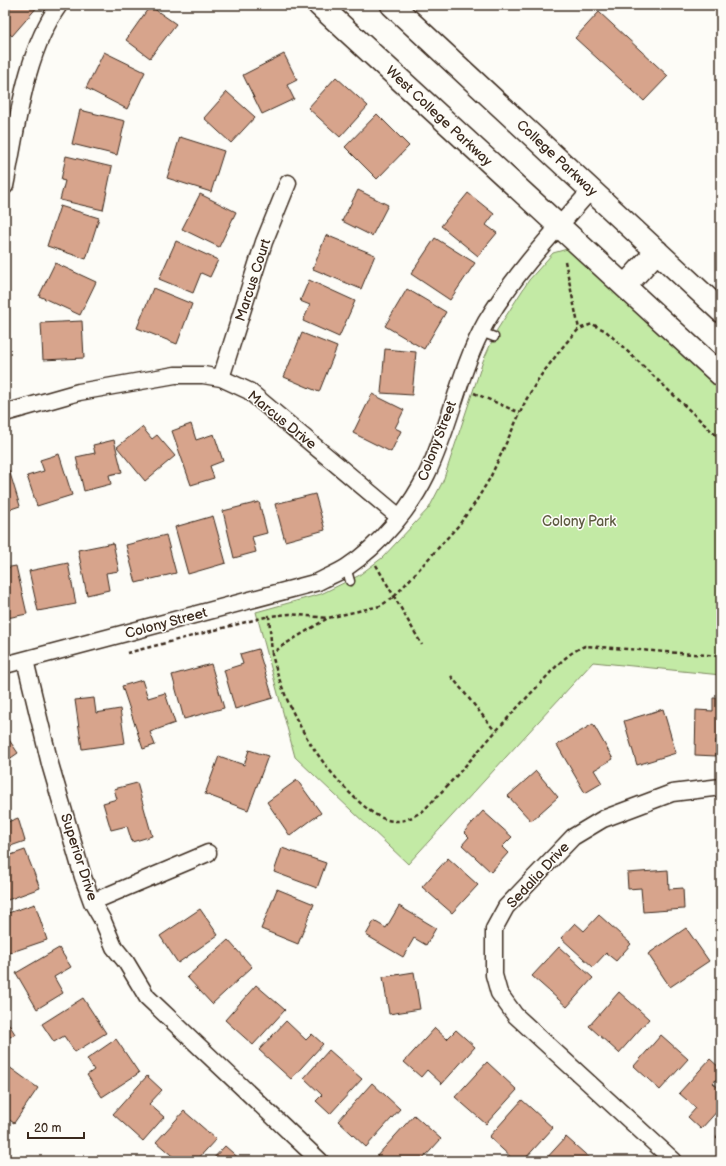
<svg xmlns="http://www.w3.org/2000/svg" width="726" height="1166" font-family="'Balsamiq Sans',sans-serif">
<rect width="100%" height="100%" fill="#fdfcf7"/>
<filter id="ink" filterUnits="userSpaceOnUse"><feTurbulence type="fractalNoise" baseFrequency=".025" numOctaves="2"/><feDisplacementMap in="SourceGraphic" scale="8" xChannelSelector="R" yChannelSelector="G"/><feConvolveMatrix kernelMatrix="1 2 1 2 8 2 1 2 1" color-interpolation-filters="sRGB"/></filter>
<g filter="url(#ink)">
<path fill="#c3eaa5" stroke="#7f8a62" d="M567,249l9,5 145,136v285l-128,-13 -185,202 -113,-107 -39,-145 65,-18 37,-18 24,-18 47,-50 14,-27 40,-120 14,-31 32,-50 24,-27z"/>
<path fill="#d7a48c" stroke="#3b2a1e" d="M5,5h34l-27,31 -7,-6z
M150,6l26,18 -26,34 -24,-18z
M599,12l69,64 -24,25 -69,-63z
M104,52l41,20 -18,37 -41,-21z
M284,54l13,26 -10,5 7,14 -32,15 -19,-39z
M336,77l32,29 -28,31 -32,-29z
M227,92l28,25 -24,26 -27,-25z
M80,110l45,11 -8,34 -45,-11z
M377,114l32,32 -32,33 -32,-32z
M180,137l44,14 -13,41 -44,-14z
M66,156l46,11 -9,43 -43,-10 5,-19 -4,-1z
M358,190l30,15 -16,31 -30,-15z
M468,193l26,21 -8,11 11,8 -19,23 -37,-30z
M200,194l36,18 -17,35 -37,-18z
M60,206l39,12 -13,41 -39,-13z
M326,235l49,20 -14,34 -48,-20z
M435,238l40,25 -25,37 -39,-26z
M176,241l42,19 -8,17 -9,-4 -8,20 -34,-14z
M55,263l41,19 -16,33 -41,-19z
M309,280l46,21 -16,36 -36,-16 7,-16 -10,-4z
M153,288l39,16 -15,40 -40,-16z
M407,289l39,23 -22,37 -39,-23z
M82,321l2,37 -41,2 -2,-37z
M302,333l35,14 -18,45 -35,-15z
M385,349l31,3 -4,43 -31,-2z
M372,394l32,16 -9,18 6,3 -10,21 -38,-19z
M191,424l5,16 18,-6 9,27 -13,5 4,12 -23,7 -19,-54z
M142,427l10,12 5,-4 18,21 -30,25 -28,-34z
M114,440l8,32 -13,3 2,9 -27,7 -8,-34 19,-4 -2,-8z
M59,454l13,41 -35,11 -10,-30 17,-5 -4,-11z
M9,470l11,36 -15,5v-40z
M315,494l10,36 -40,11 -10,-37z
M259,502l8,31 -15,4 4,15 -22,6 -11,-47z
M213,516l13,47 -38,11 -13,-47z
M166,535l10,38 -40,10 -10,-38z
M113,543l6,28 -13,2 3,17 -22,5 -9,-45z
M68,563l8,41 -38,7 -9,-40z
M16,566l11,48 -20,4 -2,-8v-42z
M258,649l15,49 -38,11 -11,-39 19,-6 -3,-10z
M211,664l13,44 -40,11 -12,-44z
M142,680l6,18 17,-5 10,30 -25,9 5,13 -12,4 -21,-63z
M94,698l2,15 24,-4 5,34 -43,6 -7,-49z
M713,698h8v42h-5v16l-21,-1 1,-45 17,1z
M663,709l13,44 -39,12 -13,-44z
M593,724l20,35 -19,11 8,13 -17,10 -28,-48z
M5,734l13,19 -13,9z
M249,750l19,6 -20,54 -43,-16 14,-38 25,9z
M536,771l22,26 -27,24 -23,-25z
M297,780l24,33 -31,23 -23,-34z
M137,783l15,53 -20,6 -5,-16 -16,4 -8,-27 14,-4 -3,-10z
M483,811l29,26 -10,10 6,6 -17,19 -29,-27 7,-8 -5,-5z
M18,818l7,23 -20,7v-25z
M282,848l44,15 -9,25 -43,-16z
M25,850l15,38 -35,13v-44z
M448,858l30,27 -26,28 -30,-26z
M668,870l1,19 14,-1 1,21 -41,3 -2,-24 -13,1 -1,-16z
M277,889l37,15 -16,40 -37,-15z
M35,904l12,36 -38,13 -4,-11v-28z
M399,906l37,22 -10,17 -12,-7 -11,19 -37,-22 8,-14 12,7z
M200,909l18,26 -40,28 -18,-27z
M599,915l32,29 -15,17 -10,-8 -13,14 -32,-29 14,-15 9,8z
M686,928l23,33 -39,26 -22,-33z
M228,940l24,27 -40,37 -25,-27z
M559,947l34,31 -26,29 -35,-31z
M59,948l12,19 -17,10 9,16 -26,16 -21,-36z
M414,972l6,37 -31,5 -6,-37z
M256,985l29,25 -32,35 -28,-25z
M619,992l30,27 -30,34 -30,-27z
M83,998l23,35 -31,19 -11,-16 -10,6 -12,-18z
M5,1018l10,16 -10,6z
M286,1021l20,19 6,-6 11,10 -32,35 -32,-29z
M435,1028l12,11 9,-9 19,17 -33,37 -15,-14 -6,7 -17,-15z
M661,1035l27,24 -28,31 -26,-24z
M116,1039l23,34 -37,24 -15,-22 7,-5 -7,-11z
M329,1050l33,29 -32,35 -14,-13 6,-6 -18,-17z
M710,1059l11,10v5l-8,9 8,7v17l-20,22 -13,-12 8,-9 -17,-15z
M487,1062l30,28 -31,34 -31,-27z
M5,1064l33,24 -24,35 -9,-6z
M147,1076l15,14 -13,14 15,13 -21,24 -30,-27z
M372,1083l28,26 -34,38 -28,-26z
M522,1100l31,28 -30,33h-8l-26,-24z
M184,1111l32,28 -20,22h-18l-22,-19z
M414,1115l27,24 -20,22h-41l-4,-4z
M721,1131v11l-5,-5z
M566,1137l27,24h-49z
M225,1146l17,15h-31z
M442,1157l4,4h-8z"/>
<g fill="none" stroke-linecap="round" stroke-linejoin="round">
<g stroke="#3b2a1e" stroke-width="11">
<path id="lane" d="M481,332l13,5
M346,567l4,14"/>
</g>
<g stroke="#3b2a1e" stroke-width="19">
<path id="street" d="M5,186c12,-58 19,-132 54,-181
M221,378l43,-136 24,-59
M5,413l74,-21 96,-17h28l18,3 28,13 150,126
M25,660l25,104 33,113 9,25 11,19 11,26 12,15 21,35 173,164
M5,665l313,-83c9,-5 20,-9 29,-15 33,-22 63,-58 80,-93 24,-49 32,-104 59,-152 29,-49 68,-90 105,-132
M92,902l116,-49
M674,1161l-159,-146 -16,-22 -5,-18v-46l12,-22 67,-70 30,-18 69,-26 49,-6"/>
</g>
<g stroke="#3b2a1e" stroke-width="25">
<path id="secondary" d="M319,5l402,370
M392,5l329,306
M625,286l32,-35"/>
</g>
<path stroke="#3b2a1e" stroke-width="2.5" stroke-dasharray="4 3" stroke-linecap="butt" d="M565,261l14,68
M474,393l46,20
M721,440l-115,-109 -14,-7 -13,5 -14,15 -26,34 -13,22 -36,78 -15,25 -17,23 -64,71 -14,9 -52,12 -46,28 -10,8c13,54 43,106 84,145 10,9 24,22 39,22 10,1 19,-5 28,-10 39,-39 73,-82 112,-122 15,-15 29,-35 50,-43l136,10
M376,565l46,80
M127,653l142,-37
M272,654l-3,-38 21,-2 37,4
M451,676l44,55"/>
<use href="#lane" stroke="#fdfcf7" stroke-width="8"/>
<use href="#street" stroke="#fdfcf7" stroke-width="16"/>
<use href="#secondary" stroke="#fdfcf7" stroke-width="22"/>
</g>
</g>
<g text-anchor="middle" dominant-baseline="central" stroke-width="3" stroke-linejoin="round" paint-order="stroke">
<g font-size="14" fill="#3b2a1e" stroke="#fdfcf7">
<text transform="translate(439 116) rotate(43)">West College Parkway</text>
<text transform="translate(557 158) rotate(43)">College Parkway</text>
<text transform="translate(253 280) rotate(-72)">Marcus Court</text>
<text transform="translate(282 420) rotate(39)">Marcus Drive</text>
<text transform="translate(437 441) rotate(-69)">Colony Street</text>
<text transform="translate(166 623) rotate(-15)">Colony Street</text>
<text transform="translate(79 857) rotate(72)">Superior Drive</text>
<text transform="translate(538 875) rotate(-47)">Sedalia Drive</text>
</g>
<g font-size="14" fill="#5d5a40" stroke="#fdfcf7">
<text x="579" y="521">Colony Park</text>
</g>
</g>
<rect width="726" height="1166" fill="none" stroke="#fdfcf7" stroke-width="20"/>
<rect x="10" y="10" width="706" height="1146" fill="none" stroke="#3b2a1e" stroke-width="1.5" filter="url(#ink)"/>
<path d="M28 1132v6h56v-6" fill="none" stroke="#3b2a1e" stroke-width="2"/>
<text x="34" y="1132" font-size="12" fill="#3b2a1e" stroke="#fdfcf7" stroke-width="3" paint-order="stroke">20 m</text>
</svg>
